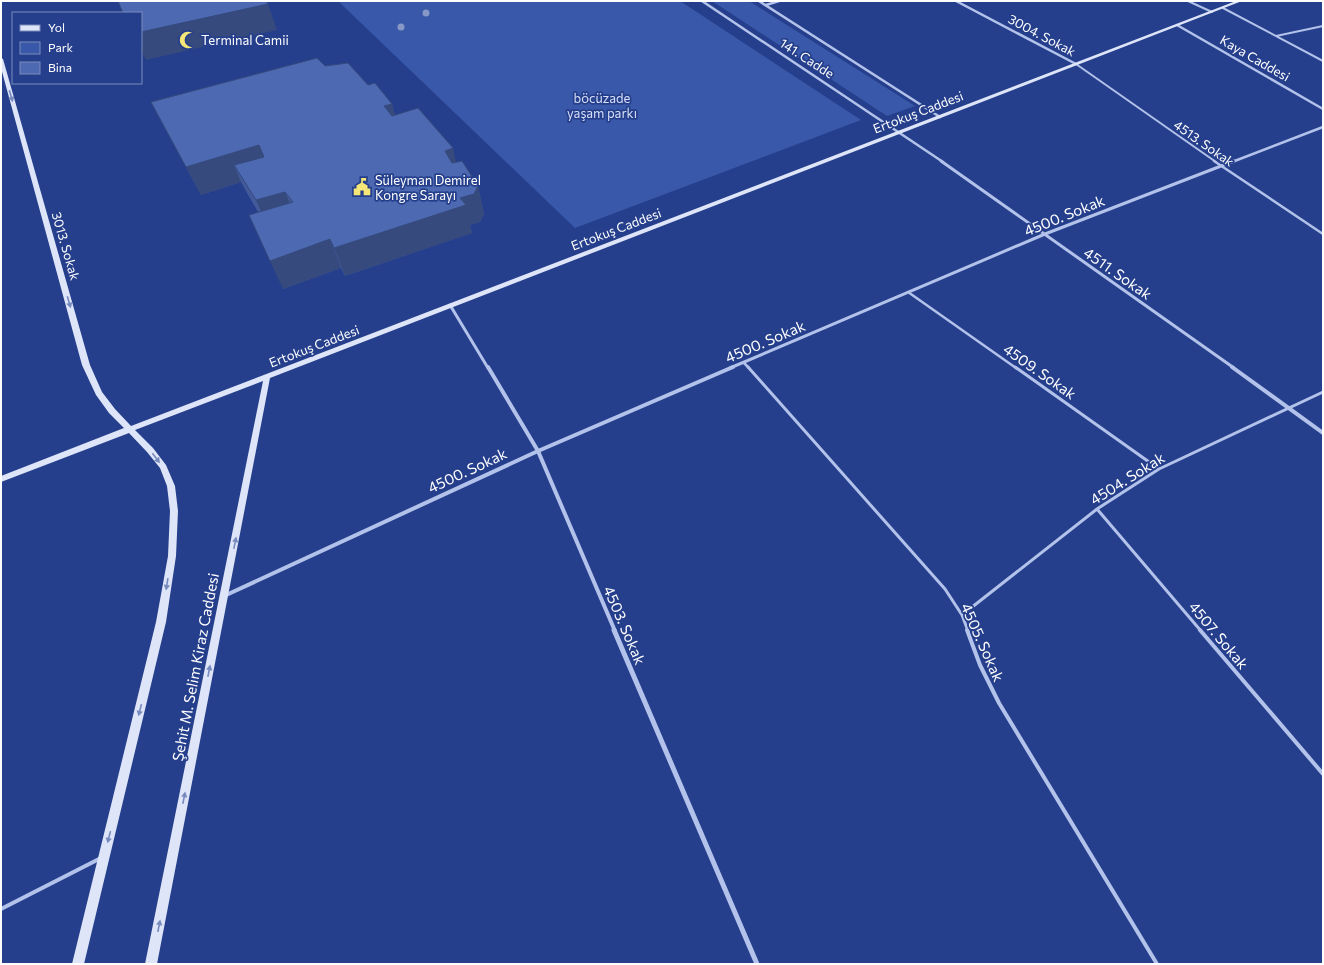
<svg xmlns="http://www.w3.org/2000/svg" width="1324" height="965" font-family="Commissioner,sans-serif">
<rect width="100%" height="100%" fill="#253f8c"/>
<path fill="#3958a9" d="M338,1h342l181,119 -286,108z
M712,1h37l166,105 -28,10z"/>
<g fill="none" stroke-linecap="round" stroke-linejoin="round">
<path stroke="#b3c2ea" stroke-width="2" d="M1188,1l24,11
M1223,8l100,53
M1276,36l47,-10
M1076,64l140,98"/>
<path stroke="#b3c2ea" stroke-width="2.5" d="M1214,161l109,73
M908,292l108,76
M744,363l5,5"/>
<path stroke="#b3c2ea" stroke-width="3" d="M748,367l197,222 17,26 6,16
M1015,367l144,102
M1097,509l104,122
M962,615l135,-106 62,-40 164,-77"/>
<path stroke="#b3c2ea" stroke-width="4" d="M967,630l13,35 19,38 158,261
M1200,630l123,144
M1,909l100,-51"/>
<path stroke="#b3c2ea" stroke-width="2.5" d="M702,1l241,161
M759,1l181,116
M956,1l120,63
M766,5l13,-4
M1177,25l146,84
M1232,162l91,-35"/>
<path stroke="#b3c2ea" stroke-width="3" d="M941,161l293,207
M450,305l38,63
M730,368l315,-134 189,-73"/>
<path stroke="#b3c2ea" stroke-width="4" d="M488,367l50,84 77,180
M1232,367l91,66
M224,596l314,-145 195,-84"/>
<path stroke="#b3c2ea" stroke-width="5" d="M614,630l143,334"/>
<path fill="#dee5f8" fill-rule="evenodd" d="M1236,1h6l-972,377 -113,586h-12l118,-583 -128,49 18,18 13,17 9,21 3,25 -2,45 -10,66 -82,342h-12l84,-342 12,-66 2,-45 -3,-25 -7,-18 -13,-16 -18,-19 -128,49v-6l123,-48 -15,-15 -13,-18 -14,-30 -81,-297v-10l2,1 87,306 12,27 13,17 16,17z"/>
</g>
<g fill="#8798c7">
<circle cx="426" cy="13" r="3.5"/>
<circle cx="401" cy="27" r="3.5"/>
</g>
<path fill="#425a99" d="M325,66l43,19 24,19 3,11 61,47 22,24 6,28 -4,8 -10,3 2,8 -127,43 -4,-8 -58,21 -25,-77 -11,-19 -6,-11 -40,13 -50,-93z"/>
<path fill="#364a7d" d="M268,4l9,26 -131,30 -5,-9v-19z
M392,104l8,28 -16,-26z
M259,145l12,28 -37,-8 7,17 -40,13 -15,-28z
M453,148l6,28 -14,-25z
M478,186l6,28 -4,8 -10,3 2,8 -127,43 -11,-28 126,-50z
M285,192l12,28 -28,9 -13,-29z
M330,239l11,29 -58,21 -13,-28z"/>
<path fill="#4d69b2" stroke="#364a7d" d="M118,1h148l2,3 -127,28v-19h-18z
M317,58l8,8 23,-3 20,22 7,-2 17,21 -8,2 8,10 26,-8 35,40 -8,3 7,12 10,-2 16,25 -4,8 -14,4 6,7 -132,43 -4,-9 -60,22 -21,-46 44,-13 -8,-10 -29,8 -22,-35 30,-8 -5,-12 -73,22 -35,-65z"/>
<defs><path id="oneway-solid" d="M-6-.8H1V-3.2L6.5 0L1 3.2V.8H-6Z"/></defs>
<g fill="#788abd">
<use href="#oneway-solid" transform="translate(11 96) rotate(74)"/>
<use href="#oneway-solid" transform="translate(69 302) rotate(74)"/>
<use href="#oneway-solid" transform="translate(156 458) rotate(53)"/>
<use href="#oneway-solid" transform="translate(235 543) rotate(-79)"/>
<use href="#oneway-solid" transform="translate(167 584) rotate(99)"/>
<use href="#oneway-solid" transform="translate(209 671) rotate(-79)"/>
<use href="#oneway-solid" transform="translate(140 710) rotate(104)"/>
<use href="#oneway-solid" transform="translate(184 798) rotate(-79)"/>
<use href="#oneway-solid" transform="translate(109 837) rotate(104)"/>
<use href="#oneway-solid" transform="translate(159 926) rotate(-79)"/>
</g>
<defs>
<g id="mosque-bare" transform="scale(1.38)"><path d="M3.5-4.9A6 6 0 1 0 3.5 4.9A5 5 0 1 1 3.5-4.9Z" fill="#f5e777" stroke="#253f8c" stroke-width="2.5" paint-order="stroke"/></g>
<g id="civic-bare" transform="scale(1.38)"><path d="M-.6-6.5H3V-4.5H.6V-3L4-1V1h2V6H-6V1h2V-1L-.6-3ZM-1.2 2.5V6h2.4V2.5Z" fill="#f5e777" stroke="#253f8c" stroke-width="2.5" paint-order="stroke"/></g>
</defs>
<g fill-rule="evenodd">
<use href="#mosque-bare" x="188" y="40"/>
<use href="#civic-bare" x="362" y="187"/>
</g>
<g text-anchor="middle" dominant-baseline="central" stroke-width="3.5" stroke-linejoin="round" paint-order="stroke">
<g font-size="13" fill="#fff" stroke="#253f8c">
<text transform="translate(1042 35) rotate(28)">3004. Sokak</text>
<text transform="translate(807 58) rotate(33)">141. Cadde</text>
<text transform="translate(1255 58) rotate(30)">Kaya Caddesi</text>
<text transform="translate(918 112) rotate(-21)">Ertokuş Caddesi</text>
<text transform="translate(1204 143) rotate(35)">4513. Sokak</text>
<text transform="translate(616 229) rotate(-21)">Ertokuş Caddesi</text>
<text transform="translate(66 246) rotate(74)">3013. Sokak</text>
<text transform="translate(314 346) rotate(-21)">Ertokuş Caddesi</text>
</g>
<g font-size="13" fill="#fff" stroke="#253f8c" text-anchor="start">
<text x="201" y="40">Terminal Camii</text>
<text x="375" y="180">Süleyman Demirel<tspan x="375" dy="15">Kongre Sarayı</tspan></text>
</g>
<g font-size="13" fill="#d7e0f8" stroke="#253f8c">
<text x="602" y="98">böcüzade<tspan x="602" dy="15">yaşam parkı</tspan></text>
</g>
<g font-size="15" fill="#fff" stroke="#253f8c">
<text transform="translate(1064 215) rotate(-22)">4500. Sokak</text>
<text transform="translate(1118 273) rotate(35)">4511. Sokak</text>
<text transform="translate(765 341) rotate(-23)">4500. Sokak</text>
<text transform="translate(1040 371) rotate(35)">4509. Sokak</text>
<text transform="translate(467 470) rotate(-25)">4500. Sokak</text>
<text transform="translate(1127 478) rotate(-32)">4504. Sokak</text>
<text transform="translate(625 625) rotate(67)">4503. Sokak</text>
<text transform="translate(1219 635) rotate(50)">4507. Sokak</text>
<text transform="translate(983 642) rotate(66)">4505. Sokak</text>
<text transform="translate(195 667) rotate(-79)">Şehit M. Selim Kiraz Caddesi</text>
</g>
</g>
<rect width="1324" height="965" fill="none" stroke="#ffffff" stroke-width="4"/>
<rect x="12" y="12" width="130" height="72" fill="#253f8c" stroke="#7c8cba"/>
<rect x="20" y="25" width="20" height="6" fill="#dee5f8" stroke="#7c8cba"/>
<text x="48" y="32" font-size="12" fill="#ffffff">Yol</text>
<rect x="20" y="42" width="20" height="12" fill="#3958a9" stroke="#7c8cba"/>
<text x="48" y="52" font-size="12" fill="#ffffff">Park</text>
<rect x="20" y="62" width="20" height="12" fill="#4d69b2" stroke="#7c8cba"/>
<text x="48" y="72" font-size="12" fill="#ffffff">Bina</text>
</svg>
